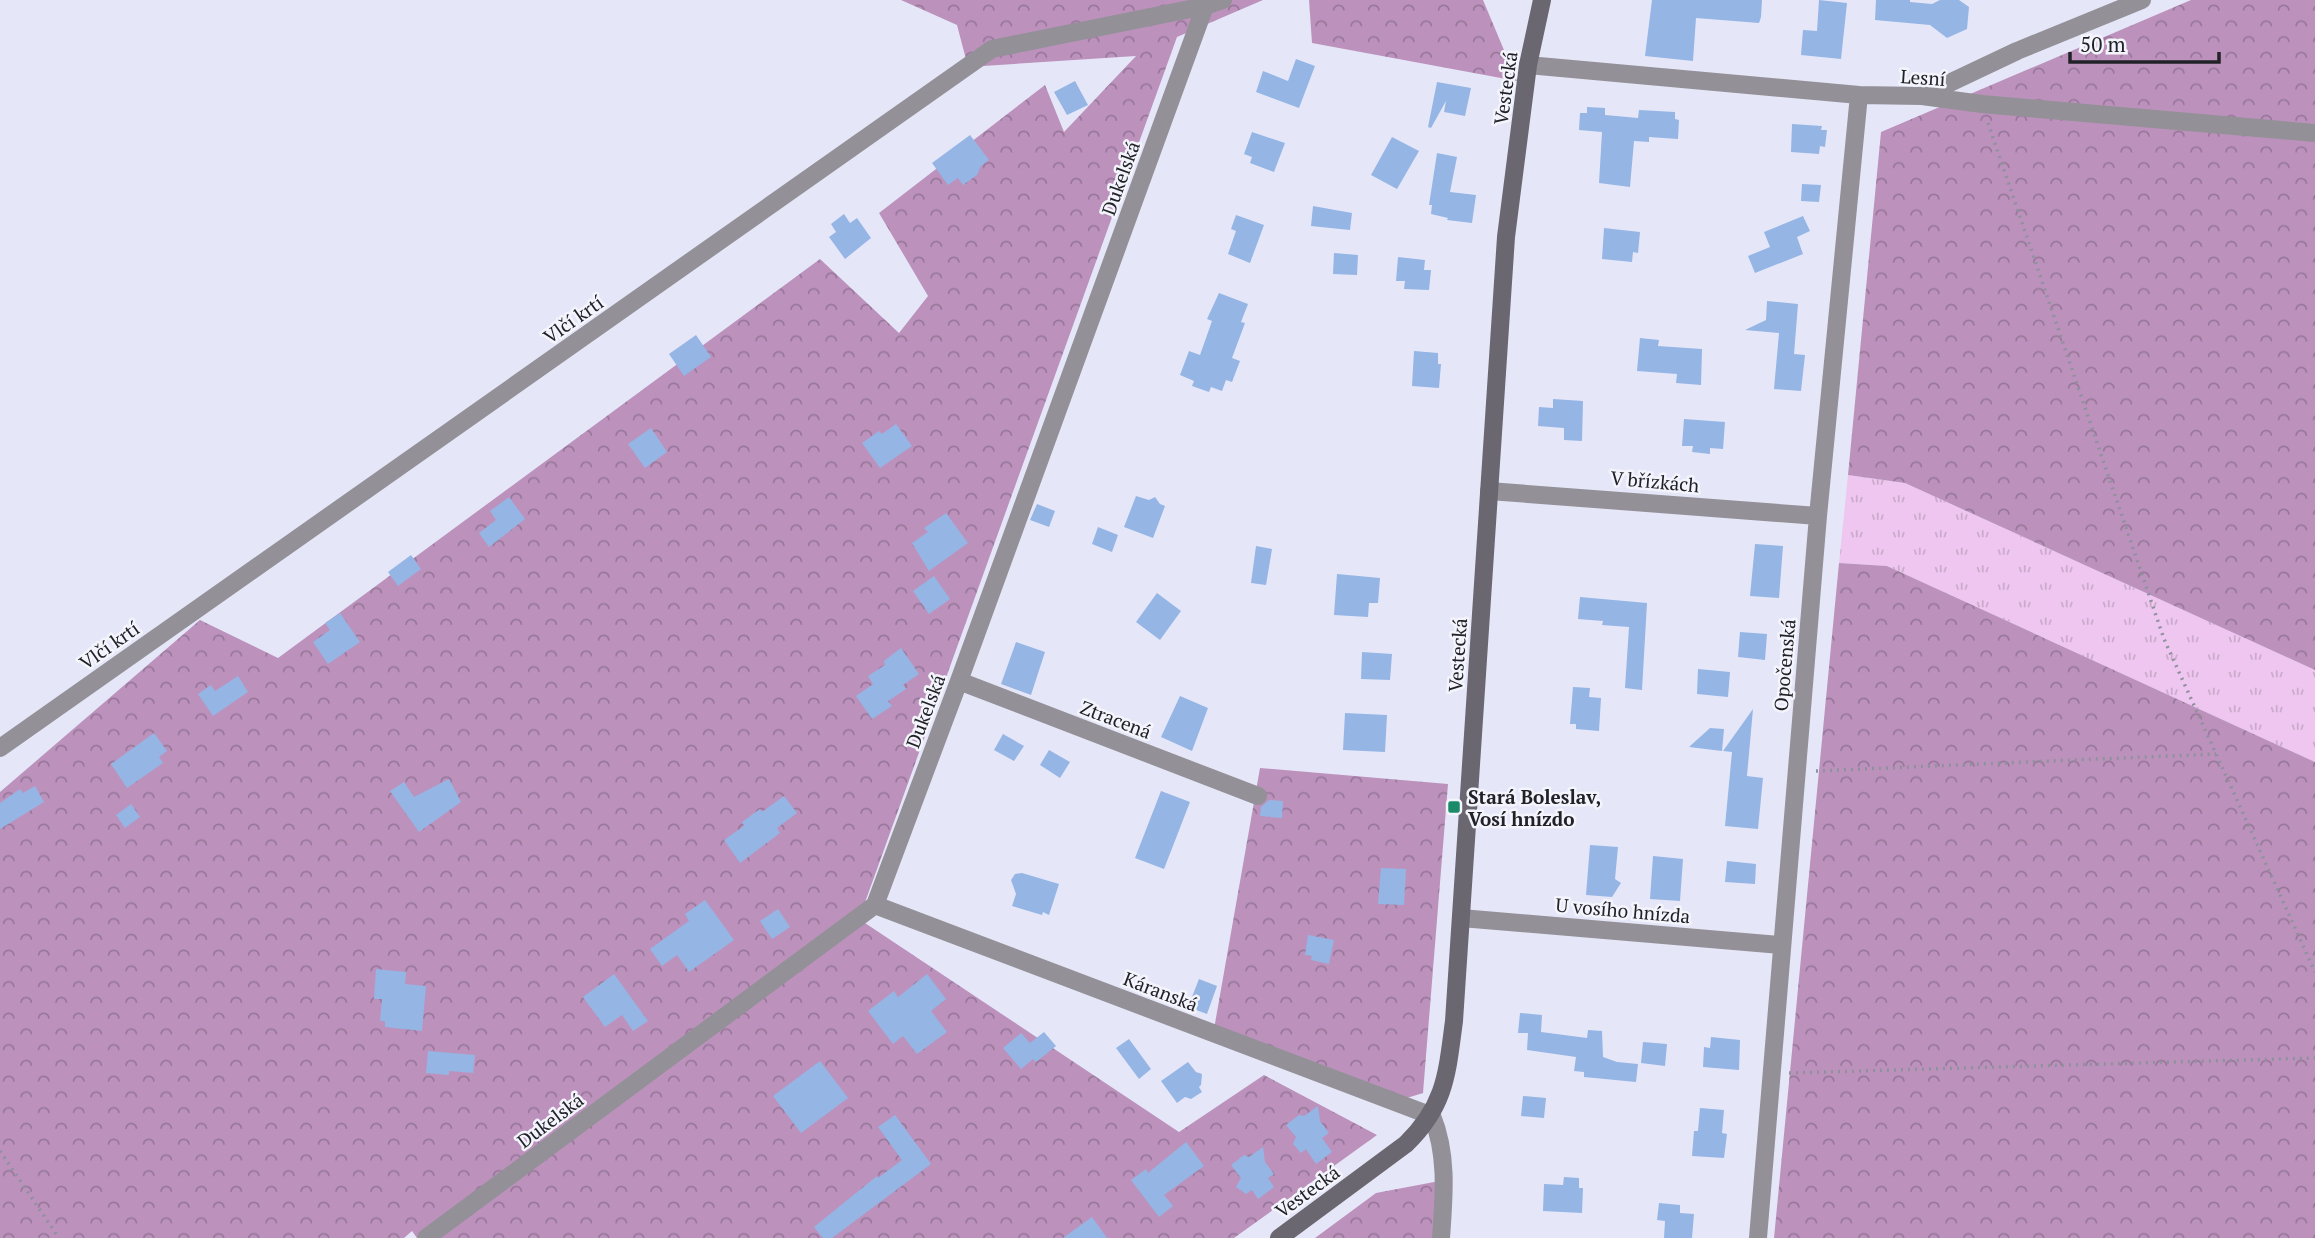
<svg xmlns="http://www.w3.org/2000/svg" width="2315" height="1238" font-family="'PT Serif',serif">
<defs>
<pattern id="grass-tufts" width="24" height="20" patternUnits="userSpaceOnUse" patternTransform="scale(1.75)"><rect width="24" height="20" fill="#eec6ef"/><path d="M3 7l-1-3M5 7V3M7 7l1-3M15 17l-1-3M17 17v-4M19 17l1-3" fill="none" stroke="#ccaacd"/></pattern>
<pattern id="forest-crowns" width="20" height="18" patternUnits="userSpaceOnUse" patternTransform="scale(1.75)"><rect width="20" height="18" fill="#bc92bd"/><path d="M2 6a3 3 0 1 1 6 0M12 15a3 3 0 1 1 6 0" fill="none" stroke="#98779a"/></pattern>
</defs>
<rect width="100%" height="100%" fill="#e5e7f9"/>
<path fill="url(#grass-tufts)" d="M1848,475l57,8 410,187v92l-428,-196 -48,-3z"/>
<path fill="url(#forest-crowns)" d="M901,0h362l-86,37 -318,882 320,213 85,-57 113,60 -143,103h-817l-5,-7 -8,7h-404v-446l200,-172 78,38 542,-399 79,74 29,-37 -49,-83 166,-128 19,47 72,-76 -168,11 -11,-42z
M1309,0h174l34,81 -205,-38z
M2191,0h124v670l-410,-187 -57,-8 33,-343z
M1839,563l48,3 428,196v476h-541z
M1260,768l188,16 -25,309 -26,8 -183,-72z
M1450,1179l-3,59h-132l61,-45z"/>
<path fill="#95b5e5" d="M1652,0h110l-1,17 -2,6 -63,-5 -3,43 -48,-5z
M1819,0l28,3 -6,56 -40,-4 2,-25 14,1z
M1876,0h34v2l22,2 8,-4h19l10,7 -2,22 -20,9 -17,-13 -55,-5z
M1296,59l19,7 -16,42 -43,-16 7,-21 25,10z
M1075,81l13,24 -21,10 -13,-23z
M1437,82l34,6 -6,28 -21,-4 2,-11 -15,27 -3,-1z
M1587,107l18,1v7l33,3 1,-8 36,2v7l4,1 -1,19 -29,-2v5l-15,-1 -4,46 -31,-4 3,-51 -23,-2 1,-17h7z
M1792,124l30,2 -1,4h6l-2,17 -5,-1 -1,8 -28,-2z
M1252,132l33,11 -11,29 -24,-9 2,-6 -8,-3z
M970,135l19,25 -8,6 -4,9 -14,10 -5,-7 -10,7 -16,-22z
M1392,137l27,14 -22,38 -26,-14z
M1437,153l20,4 -7,35 26,3 -4,28 -25,-3 1,-2 -17,-4 1,-9h-3z
M1802,184l19,1 -2,17 -18,-1z
M1313,206l39,7 -2,17 -39,-4z
M844,214l6,9 7,-5 14,20 -26,21 -16,-22 7,-5 -5,-8z
M1236,215l28,10 -14,38 -22,-9 8,-23 -5,-2z
M1803,216l7,15 -13,6 6,17 -48,19 -7,-17 22,-9 -6,-15z
M1604,228l36,4 -2,21 -5,-1 -1,10 -30,-3z
M1334,253l24,2 -1,20 -24,-1z
M1398,257l27,3 -1,10h7l-2,20 -25,-1 1,-8h-9z
M1219,293l29,11 -7,18 4,1 -13,35 8,3 -8,21 -6,-2 -4,11 -11,-4 -2,5 -17,-6 2,-5 -14,-6 9,-24 11,4 12,-34 -5,-2z
M1767,301l31,3 -4,50 11,1 -4,36 -27,-2 5,-56 -34,-3 21,-10z
M696,335l15,22 -27,19 -15,-22z
M1640,338l19,2 -1,6 44,3 -1,36 -25,-2 1,-9 -40,-3z
M1414,351l24,2v11h3l-2,24 -27,-2z
M1553,399l30,2 -1,40 -18,-1v-12l-26,-2 1,-19 14,1z
M1684,419l41,3 -2,27 -13,-1v6l-18,-2 1,-6h-11z
M896,424l16,22 -32,22 -18,-25 17,-12 3,3z
M651,428l16,24 -22,16 -17,-24z
M1136,496l13,4 6,-3 5,7 5,2 -12,32 -29,-11z
M509,497l16,22 -36,28 -10,-14 17,-13 -6,-9z
M1037,504l18,7 -6,16 -19,-7z
M946,513l22,30 -39,28 -17,-28 16,-11 -4,-4z
M1098,527l20,8 -6,17 -20,-8z
M1755,544l28,2 -4,52 -29,-2z
M1256,546l16,3 -6,36 -15,-2z
M411,555l10,14 -23,17 -10,-14z
M1337,574l43,4 -2,25h-9l-1,14 -34,-2z
M934,576l16,23 -21,15 -16,-23z
M1157,593l24,18 -21,29 -24,-18z
M1580,597l67,6 -5,87 -17,-2 4,-61 -27,-2 1,-4 -25,-2z
M340,613l20,29 -32,22 -15,-22 17,-12 -5,-7z
M1740,632l27,2 -2,26 -27,-3z
M1016,642l29,10 -14,43 -30,-11z
M901,648l18,26 -16,11 3,4 -18,12 4,5 -20,13 -16,-23 17,-12 -5,-8 17,-11 -1,-4z
M1362,652l30,2 -2,26 -29,-1z
M1698,669l32,3 -2,25 -31,-3z
M238,676l10,16 -35,24 -15,-22 13,-9 4,6z
M1573,687l17,1 -1,9 12,1 -2,33 -23,-2v-5h-6z
M1180,696l28,12 -16,43 -31,-14z
M1753,709l-6,67 16,2 -5,51 -33,-3 7,-74 -9,-1z
M1345,713l42,2 -2,37 -42,-2z
M1710,728l14,1 -2,22 -33,-4z
M154,733l13,18 -8,6 4,6 -36,25 -16,-24z
M1003,734l21,12 -10,15 -20,-11z
M1049,750l21,12 -10,16 -20,-13z
M449,779l12,23 -42,30 -29,-41 14,-9 10,15z
M35,786l9,16 -44,27v-26l20,-14 3,4z
M1161,791l29,11 -26,67 -29,-11z
M784,796l13,17 -20,15 3,5 -40,30 -16,-23 20,-14 -2,-4 18,-13 2,3z
M1269,800l14,1 -1,17 -22,-2 1,-9z
M131,804l9,13 -15,11 -9,-13z
M1590,845l28,2 -3,32 6,4 -9,14 -26,-2z
M1653,856l30,3 -3,42 -30,-2z
M1727,861l29,3 -1,20 -30,-2z
M1381,868l25,1 -2,36 -26,-1z
M1022,873l37,11 -10,31 -6,-3 -1,3 -30,-9 4,-12 -5,-14 4,-6z
M705,900l29,40 -45,32 -12,-17 -15,11 -12,-17 39,-28 -4,-7z
M778,909l12,18 -18,12 -12,-18z
M1308,935l26,5 -5,24 -18,-4 1,-4 -7,-1z
M376,969l30,3 -1,12 21,2 -4,45 -37,-4v-6h-5l2,-22h-8z
M614,974l34,47 -15,10 -11,-16 -17,12 -22,-30z
M927,974l19,25 -15,12 16,21 -30,22 -14,-18 -10,8 -25,-33 26,-20 4,6z
M1199,979l18,7 -10,28 -19,-7z
M1520,1013l22,2 -1,17 46,6 1,-8 14,1 1,26 14,5 21,2 -2,18 -52,-5v-5l-10,-1 2,-14 -49,-7 1,-17h-10z
M1044,1032l12,14 -20,16 -3,-3 -12,10 -18,-21 18,-15 9,10z
M1711,1037l29,3 -1,30 -36,-3 1,-20 6,1z
M1129,1039l22,30 -12,10 -23,-31z
M1643,1042l24,2 -2,22 -24,-3z
M428,1051l47,4 -2,18 -24,-2v4l-23,-2z
M820,1061l28,37 -47,35 -28,-37z
M1188,1062l8,10 6,2 -1,11 -2,2 3,5 -11,7 -6,-2 -8,6 -16,-22z
M1523,1096l23,2 -2,20 -23,-2z
M1318,1106l2,15 9,12 -7,5 10,14 -16,12 -10,-15 -5,4 -8,-9 3,-7 -10,-12 13,-10 5,1z
M1700,1108l24,2 -2,23 5,1 -3,24 -32,-2 2,-25h4z
M895,1115l36,49 -99,74h-9l-9,-11 63,-51 1,2 24,-18 -24,-33z
M1186,1142l18,24 -40,29 9,11 -14,11 -28,-37 15,-11 2,4z
M1263,1147l2,15 9,12 -6,4 6,9 -16,12 -6,-9 -6,4 -10,-7 5,-9 -10,-13 13,-10 5,2z
M1564,1177l15,1v10h4l-1,25 -39,-2 1,-27 19,1z
M1659,1203l21,2v8l14,1 -2,24h-28l1,-17 -8,-1z
M1092,1217l15,21h-44z"/>
<g fill="none" stroke-linecap="round" stroke-linejoin="round">
<path stroke="#8f919e" stroke-width="3.5" stroke-dasharray="2 5" stroke-linecap="butt" d="M1988,123l176,516 151,333
M1816,771l400,-17
M1789,1073l526,-15
M0,1151l59,87"/>
<path stroke="#939097" stroke-width="18" d="M1528,65l331,30 63,1 60,8 333,29
M1922,96l95,-45 125,-51
M1489,491l329,25
M959,681l299,115
M0,748l992,-699 213,-43 18,-6
M875,905l557,211c16,39 12,80 9,122
M1461,918l320,27
M426,1238l449,-333 84,-224 246,-675
M1758,1238l60,-722 41,-421"/>
<path stroke="#6a6771" stroke-width="18" d="M1279,1238l127,-94c40,-39 41,-71 48,-123l52,-784 22,-172 14,-65"/>
</g>
<rect fill="#1a8a69" stroke="#f4f5fc" stroke-width="2.5" x="1447" y="800" width="14" height="14" rx="3.5"/>
<g text-anchor="middle" dominant-baseline="central" stroke-width="5" stroke-linejoin="round" paint-order="stroke">
<g font-size="19" fill="#212228" stroke="#f4f5fc">
<text transform="translate(1923 77) rotate(4)">Lesní</text>
<text transform="translate(1505 88) rotate(-82)">Vestecká</text>
<text transform="translate(1120 178) rotate(-70)">Dukelská</text>
<text transform="translate(573 319) rotate(-35)">Vlčí krtí</text>
<text transform="translate(1655 481) rotate(5)">V břízkách</text>
<text transform="translate(109 645) rotate(-35)">Vlčí krtí</text>
<text transform="translate(1457 655) rotate(-86)">Vestecká</text>
<text transform="translate(1784 665) rotate(-85)">Opočenská</text>
<text transform="translate(925 711) rotate(-69)">Dukelská</text>
<text transform="translate(1116 719) rotate(21)">Ztracená</text>
<text transform="translate(1623 910) rotate(5)">U vosího hnízda</text>
<text transform="translate(1161 991) rotate(21)">Káranská</text>
<text transform="translate(550 1120) rotate(-37)">Dukelská</text>
<text transform="translate(1307 1191) rotate(-36)">Vestecká</text>
</g>
<g font-size="19" font-weight="bold" fill="#212228" stroke="#f4f5fc" text-anchor="start">
<text x="1468" y="796">Stará Boleslav,<tspan x="1468" dy="22">Vosí hnízdo</tspan></text>
</g>
</g>
<path d="M2070 52v10h149v-10" fill="none" stroke="#212228" stroke-width="3.5"/>
<text x="2080" y="52" font-size="21" fill="#212228" stroke="#f4f5fc" stroke-width="5" paint-order="stroke">50 m</text>
</svg>
